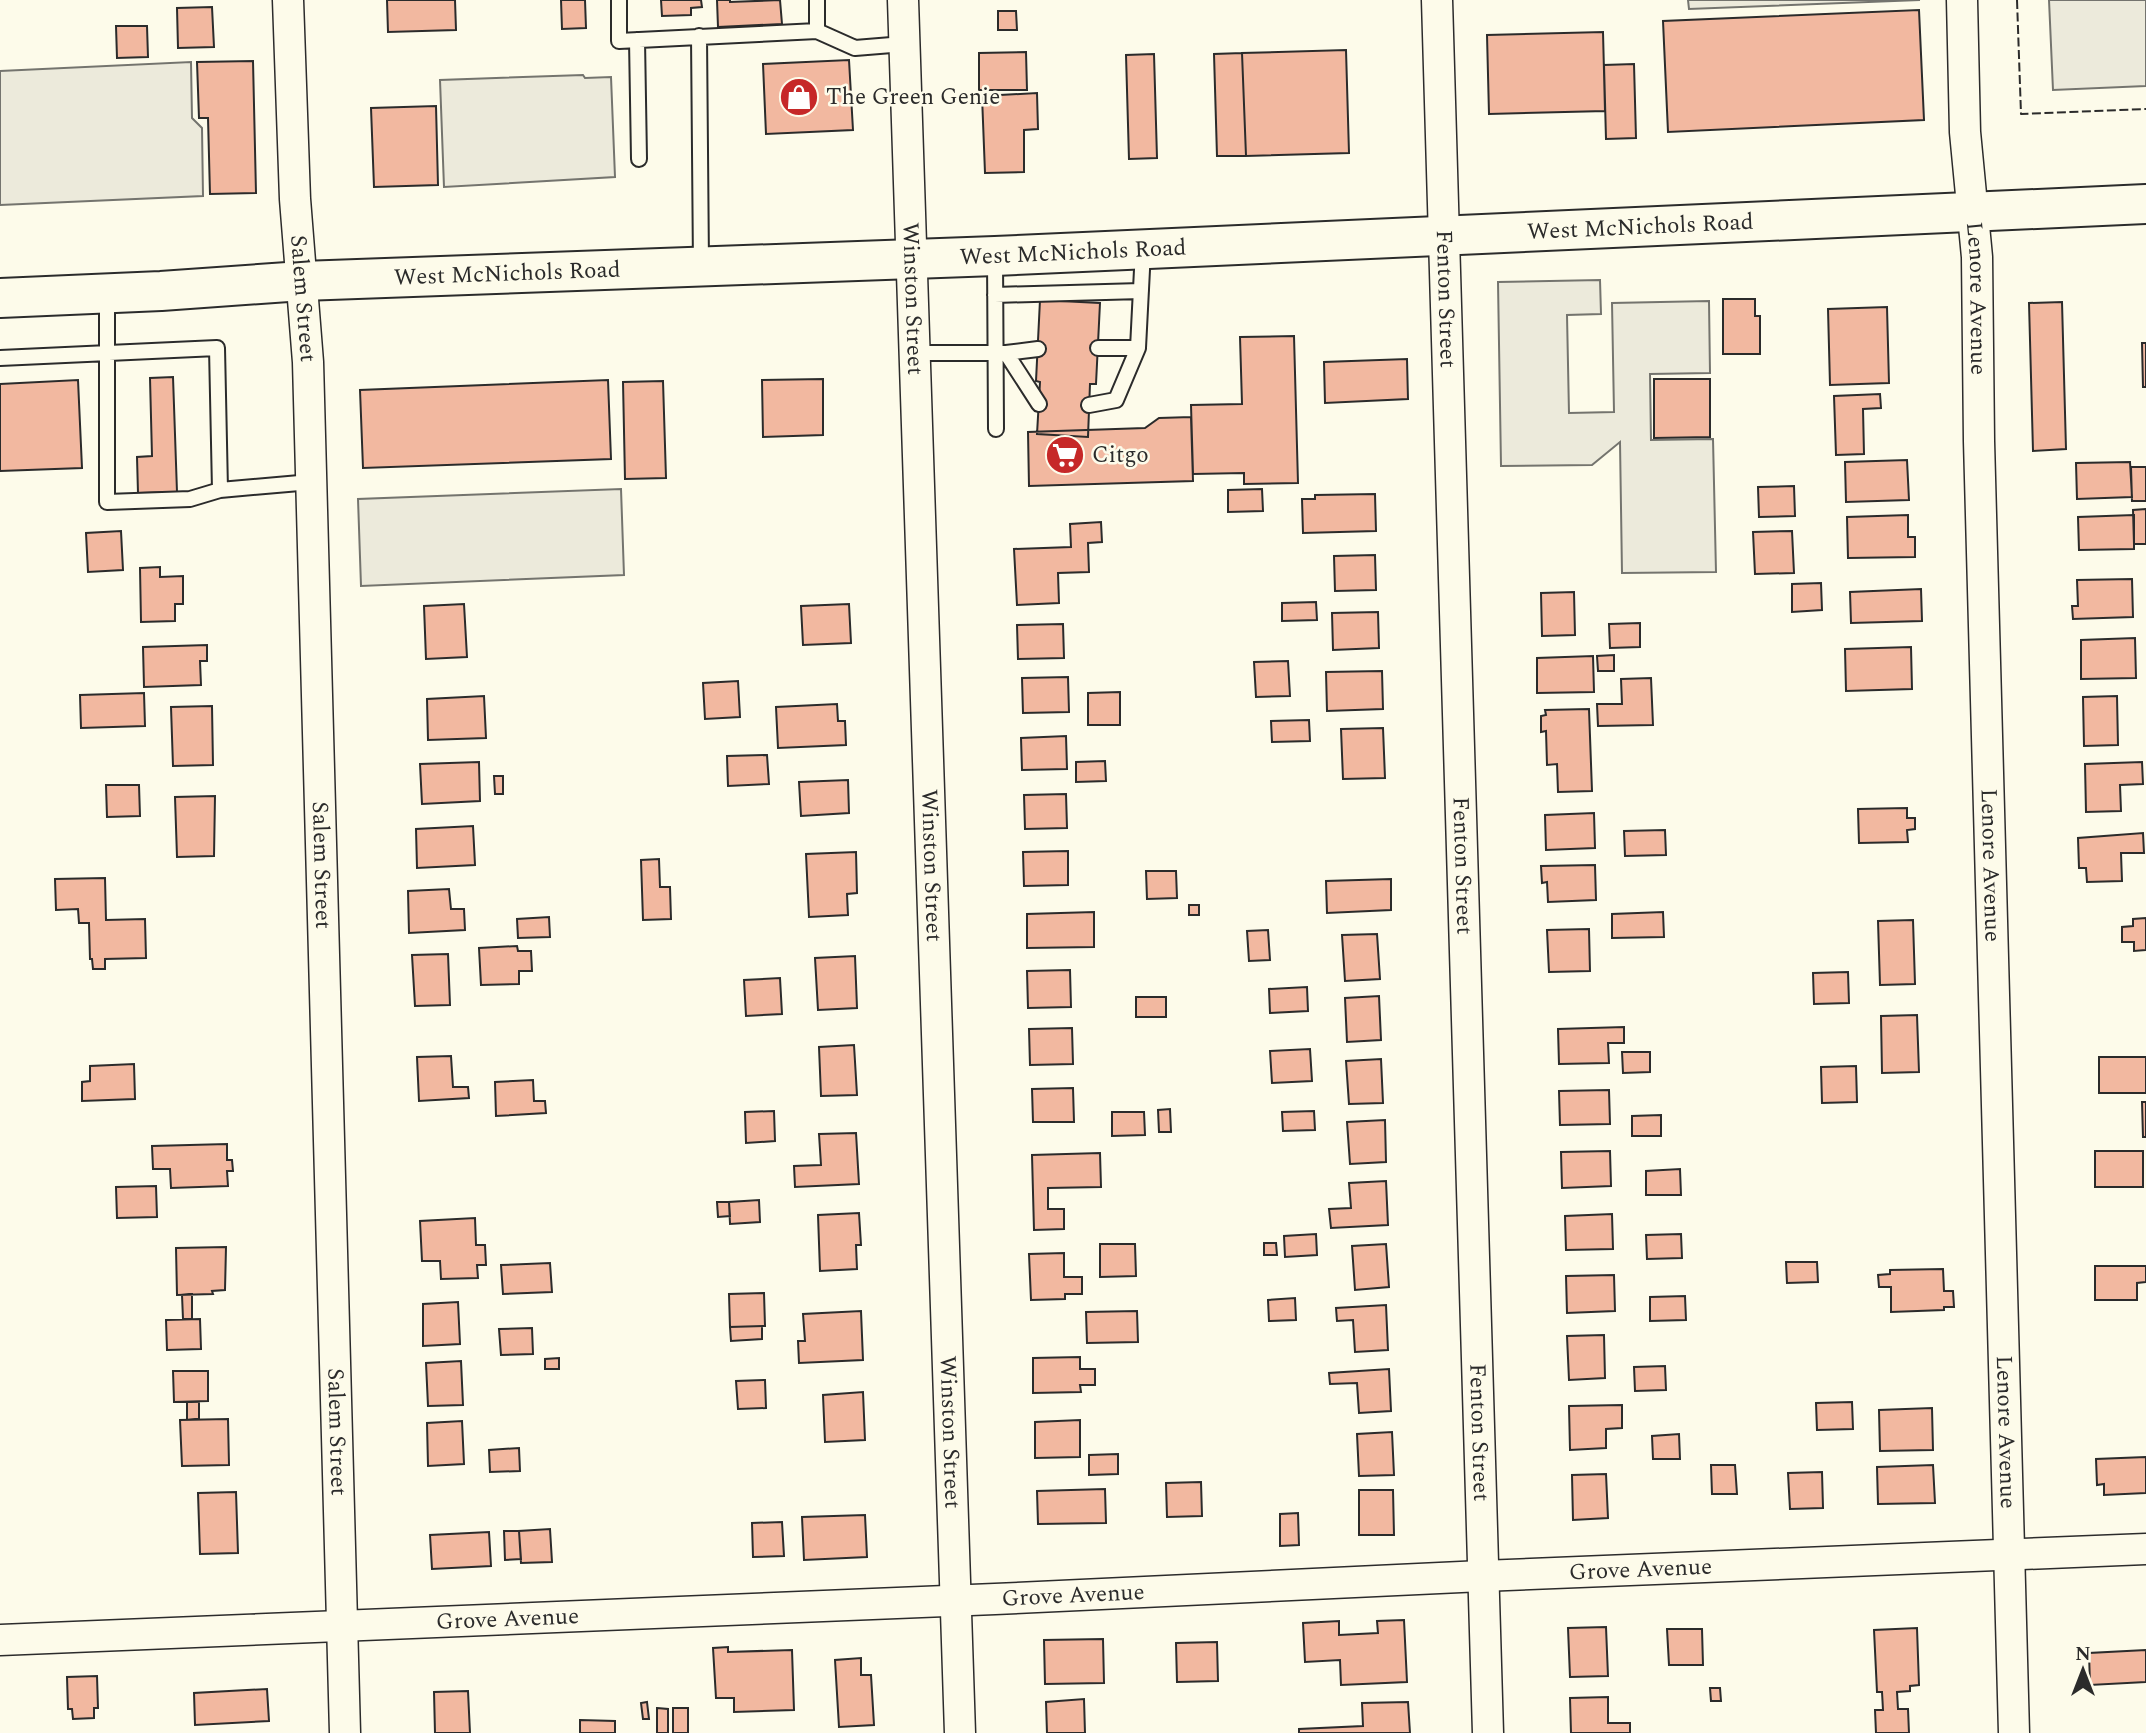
<svg xmlns="http://www.w3.org/2000/svg" width="2146" height="1733" font-family="Spectral,serif">
<rect width="100%" height="100%" fill="#fdfbea"/>
<path fill="#eceadb" stroke="#74746e" stroke-width="2" d="M1688,0h232l-231,9z
M2049,0h97v86l-93,4z
M191,62l1,56 10,10 1,68 -203,9v-134z
M583,75l2,3 26,-1 4,100 -171,10 -4,-107z
M1600,280l1,34 -34,1 2,98 45,-1 -2,-109 97,-2 1,72 -60,1 1,66 62,-1 3,133 -94,1 -2,-131 -28,23 -91,1 -3,-184z
M621,489l3,86 -263,11 -3,-87z"/>
<path fill="#f2b8a0" stroke="#2b2b2b" stroke-width="2" d="M387,0h68l1,30 -68,2z
M561,0h24l1,28 -24,1z
M661,0h40l1,7 -11,1v7l-29,1z
M717,0h13v2l50,-2 2,24 -64,3z
M212,7l2,40 -36,1 -1,-40z
M1919,10l5,110 -256,12 -5,-111z
M998,11h18l1,19h-19z
M116,26h31l1,31 -31,1z
M1603,32l2,79 -116,3 -2,-79z
M1346,50l3,103 -103,3 -4,-103z
M1026,52l1,38h-48v-37z
M1242,53l4,103h-29l-3,-102z
M1154,54l3,104 -28,1 -3,-104z
M849,60l4,70 -87,4 -3,-70z
M253,61l3,132 -46,1 -2,-76h-9l-2,-56z
M1634,64l2,74 -30,1 -2,-74z
M1037,93l1,36 -14,1v42l-39,1 -3,-77z
M436,106l2,79 -64,2 -3,-79z
M1723,299h32v17h5v38h-37z
M1040,300l60,3 -4,81h-6l-2,53 -51,-3 3,-52 -4,-1z
M2062,302l4,147 -33,2 -4,-148z
M1887,307l2,76 -59,2 -2,-76z
M1294,336l4,147 -54,1v-11l-51,1 -2,-69 51,-1 -2,-67z
M2142,343h4v44h-3z
M1407,359l1,40 -83,4 -1,-41z
M173,377l4,115 -39,1 -1,-36 15,-1 -2,-78z
M823,379v56l-60,2 -1,-57z
M1654,379h56v58l-56,1z
M78,380l4,88 -82,3v-87z
M608,380l3,79 -248,9 -3,-78z
M663,381l3,97 -41,1 -2,-97z
M1880,394l1,14 -18,1 1,45 -28,1 -2,-59z
M1191,417l2,64 -164,5 -1,-54 117,-4 14,-10z
M1907,460l2,40 -63,2 -1,-40z
M2130,462l2,35 -55,2 -1,-36z
M2131,467h15v34h-14z
M1794,486l1,30 -36,1 -1,-30z
M1262,489l1,22 -35,1v-22z
M1375,494l1,37 -73,2 -1,-34h13v-4z
M2146,509v35h-12l-1,-34z
M1908,515v22h7v20l-67,1 -1,-41z
M2134,515v34l-55,1 -1,-33z
M1101,522l1,20 -14,1 1,29 -31,1 1,30 -42,2 -3,-56 57,-2 -1,-23z
M121,531l2,39 -35,2 -2,-39z
M1792,531l2,42 -39,1 -2,-42z
M1375,555l1,35 -41,1 -1,-35z
M160,567v10l23,-1v28h-8v17l-34,1 -1,-54z
M2132,579l1,38 -60,2 -1,-13h6l-1,-26z
M1821,583l1,27 -30,2v-28z
M1921,589l1,32 -71,2 -1,-31z
M1574,592l1,43 -33,1 -1,-43z
M1316,602l1,18 -35,1v-18z
M464,604l3,53 -41,2 -2,-53z
M849,604l2,39 -48,2 -2,-39z
M1378,612l1,36 -46,2 -1,-37z
M1640,623v24l-30,1 -1,-24z
M1063,624l1,34 -46,1 -1,-34z
M2135,638l1,40 -55,1v-39z
M207,645v16h-7l1,24 -57,2 -1,-40z
M1911,647l1,42 -66,2 -1,-42z
M1614,655v16h-16l-1,-15z
M1593,656l1,36 -57,1v-35z
M1288,661l2,35 -34,1 -2,-35z
M1382,671l1,38 -56,2 -1,-39z
M1068,677l1,35 -46,1 -1,-35z
M1651,678l2,47 -55,1 -1,-22h25l-1,-25z
M738,681l2,36 -35,2 -2,-36z
M1120,692v33h-32v-32z
M144,693l1,33 -64,2 -1,-33z
M484,696l2,42 -58,2 -1,-41z
M2117,696l1,49 -34,1 -1,-49z
M837,704l1,17h7l1,24 -68,3 -2,-41z
M212,706l1,59 -40,1 -2,-59z
M1589,709l3,82 -34,1 -1,-28 -10,1 -1,-34 -5,1v-16l5,-1 -1,-5z
M1309,720l1,21 -38,1 -1,-21z
M1383,728l2,50 -42,1 -2,-50z
M1066,736l1,33 -45,1 -1,-32z
M767,755l2,29 -41,2 -1,-30z
M1105,761l1,20 -30,1v-20z
M479,762l1,39 -58,3 -2,-40z
M2142,762l1,22 -23,1 1,26 -35,1 -1,-48z
M494,776h9v18h-8z
M848,780l1,33 -48,3 -2,-34z
M106,785h33l1,31 -33,1z
M1066,794l1,34 -42,1 -1,-34z
M215,796l-1,60 -37,1 -2,-60z
M1907,808v10h8v11l-8,1 1,12 -49,1 -1,-34z
M1594,813l1,35 -49,2 -1,-35z
M473,826l2,39 -58,3 -1,-39z
M1665,830l1,25 -41,1 -1,-25z
M2143,833l1,20h-23l1,28 -35,1 -1,-14h-7l-1,-30z
M1068,851v34l-44,1 -1,-34z
M856,852l1,41 -10,1 1,21 -39,2 -3,-63z
M659,859l1,28h10l1,32 -28,1 -2,-60z
M1595,865l1,35 -48,2 -1,-20 -5,1 -1,-17z
M1146,871h30l1,27 -30,1z
M105,878l1,42 39,-1 1,39 -41,1v10h-12l-1,-10h-2l-1,-36h-10l-1,-14 -22,1 -1,-31z
M1391,879v31l-64,3 -1,-32z
M449,889l2,20h13l1,21 -56,3 -1,-42z
M1189,905h10v10h-10z
M1094,912v35l-67,1v-34z
M1663,912l1,25 -52,1v-24z
M549,917l1,20 -32,1 -1,-19z
M2146,918v32l-12,1v-9h-12v-15l11,-1v-7z
M1913,920l2,64 -35,1 -2,-64z
M1589,929l1,42 -41,1 -2,-42z
M1268,930l2,30 -21,1 -2,-30z
M1377,934l3,45 -35,2 -3,-46z
M517,946l1,5h13l1,20h-13v13l-38,1 -2,-37z
M448,954l2,51 -35,1 -3,-51z
M855,956l2,52 -39,2 -3,-52z
M1070,970l1,37 -43,1 -1,-37z
M1848,972l1,31 -35,1 -1,-31z
M780,978l2,36 -36,2 -2,-36z
M1307,987l1,24 -38,2 -1,-24z
M1379,996l2,44 -34,2 -2,-44z
M1136,997h30v20h-30z
M1917,1015l2,57 -37,1 -1,-57z
M1624,1027v16h-16l1,20 -50,1 -1,-35z
M1072,1028l1,36 -43,1 -1,-36z
M854,1045l3,50 -36,1 -2,-49z
M1310,1049l2,32 -40,2 -2,-32z
M1622,1052h28v20l-27,1z
M451,1056l2,31h15l1,11 -50,3 -2,-44z
M2099,1057h47v36h-47z
M1381,1059l2,44 -34,1 -3,-43z
M134,1064l1,35 -53,2v-19l8,-1v-15z
M1856,1066l1,36 -35,1 -1,-36z
M533,1080l1,21h11l1,12 -50,3 -1,-34z
M1073,1088l1,34h-41l-1,-33z
M1609,1090l1,34 -50,1 -1,-34z
M2142,1102h4v35h-3z
M1170,1109l1,23h-12l-1,-22z
M774,1111l1,30 -29,2 -1,-31z
M1314,1111l1,19 -32,1 -1,-19z
M1112,1112h32l1,23 -33,1z
M1661,1115v21h-29v-20z
M1385,1120l1,42 -36,2 -3,-42z
M856,1133l3,51 -64,3 -1,-21 27,-1 -2,-31z
M227,1144v16h5l1,11h-6l1,15 -57,2 -1,-19h-17l-1,-23z
M1610,1151l1,35 -49,2 -1,-36z
M2095,1151h48v36h-48z
M1100,1153l1,34 -53,1v21h16v20l-30,1 -2,-75z
M1680,1169l1,26h-35v-24z
M1386,1181l2,44 -57,3 -2,-19 22,-1 -2,-25z
M156,1186l1,31 -40,1 -1,-31z
M759,1200l1,22 -30,2 -1,-22z
M717,1202h12l1,14 -12,1z
M859,1213l2,32h-5l1,24 -37,2 -2,-56z
M1612,1214l1,35 -47,1 -1,-34z
M475,1218l1,27h9l1,20h-9l1,13 -37,1 -1,-18h-18l-2,-40z
M1316,1234l1,21 -32,2 -1,-21z
M1681,1234l1,24 -35,1 -1,-24z
M1264,1243h12l1,12h-13z
M1100,1244h35l1,32 -36,1z
M1386,1244l3,43 -34,3 -3,-44z
M226,1247l-1,43 -13,1 1,3 -36,1 -1,-47z
M1064,1253v24h18v17h-17v5l-34,1 -2,-46z
M1786,1262h31l1,20 -31,1z
M550,1263l2,29 -49,2 -2,-29z
M2095,1266h51v16l-9,1v17h-42z
M1943,1269l1,22h9l1,16h-10v3l-53,2v-25h-12l-1,-12 12,-1v-4z
M1614,1275l1,36 -48,2 -1,-37z
M764,1293l1,33 -35,1 -1,-33z
M192,1294v25h-9l-1,-24z
M1685,1296l1,24 -36,1v-24z
M1295,1298l1,22 -27,1 -1,-21z
M458,1302l2,42 -37,2v-42z
M1386,1305l2,45 -33,2 -2,-32 -16,1 -1,-13z
M861,1311l2,49 -64,3 -1,-22h7l-2,-27z
M1137,1311l1,31 -51,1 -1,-31z
M200,1319l1,30 -34,1 -1,-30z
M762,1326v13l-31,2 -1,-14z
M532,1328l1,26 -32,1 -2,-26z
M1604,1335l1,43 -36,2 -2,-44z
M1080,1357v12h15v16h-15l1,7 -48,1v-35z
M559,1358v11h-14v-10z
M461,1361l2,44 -35,1 -2,-43z
M1665,1366l1,24 -31,1 -1,-24z
M1389,1369l2,42 -32,2 -2,-30 -27,1 -1,-11z
M173,1371h35v30l-34,1z
M765,1380l1,28 -28,1 -2,-28z
M863,1392l2,48 -40,2 -2,-47z
M187,1402h12v17l-12,1z
M1852,1402l1,27 -36,1 -1,-27z
M1622,1405v23l-16,1v19l-36,2 -1,-44z
M1932,1408l1,42 -53,1 -1,-41z
M228,1419l1,46 -47,1 -2,-46z
M1080,1420v37l-45,1v-36z
M462,1421l2,43 -36,2 -1,-43z
M1392,1432l2,43 -35,1 -2,-42z
M1679,1434l1,25h-27l-1,-23z
M519,1448l1,23 -30,1 -1,-22z
M1118,1454v20l-29,1v-20z
M2146,1457v36l-42,2v-11l-7,1 -1,-26z
M1711,1465h24l2,29h-25z
M1933,1465l2,38 -57,1 -1,-37z
M1822,1472l1,36 -33,1 -2,-36z
M1606,1474l2,44 -35,2 -1,-45z
M1201,1482l1,34 -35,1 -1,-34z
M1105,1489l1,34 -68,1 -1,-33z
M1359,1490h34l1,45h-35z
M236,1492l2,61 -38,1 -2,-61z
M1298,1513l1,32 -19,1v-32z
M865,1515l2,42 -63,3 -2,-43z
M782,1522l2,34 -31,1 -1,-34z
M550,1529l2,33 -31,1 -2,-32z
M504,1531h15l2,28 -16,1z
M489,1532l2,34 -59,3 -2,-34z
M1404,1620l3,62 -66,3 -1,-25 -35,2 -2,-39 36,-2v14l39,-2 -1,-12z
M1606,1627l2,49 -38,1 -2,-49z
M1917,1628l2,57 -9,1v5l-13,1 1,17h10l1,24h-33l-1,-23h8l-1,-18h-5l-3,-62z
M1667,1629h35l1,36h-34z
M1103,1639l1,44 -59,1 -1,-44z
M1217,1642l1,39 -41,1 -1,-39z
M728,1647v5l64,-2 2,60 -60,2v-14h-18l-3,-50z
M2146,1650v32l-56,3 -1,-32z
M861,1658v17h10l3,50 -35,2 -4,-67z
M97,1676l1,32h-4v10l-21,1 -1,-10h-4l-1,-32z
M1710,1688h10l1,13h-10z
M267,1689l2,32 -74,4 -1,-32z
M468,1691l2,42h-35l-1,-41z
M1608,1697v26h22v10h-59l-1,-35z
M1084,1699l1,34h-38l-1,-31z
M647,1702l2,17h-6l-2,-16z
M1408,1702l2,31h-111v-4l64,-3 -1,-23z
M657,1708l11,1v24h-11z
M673,1708h15v25h-15z
M580,1720l35,1v12h-35z"/>
<g fill="none" stroke-linecap="round" stroke-linejoin="round">
<g stroke="#2b2b2b" stroke-width="18">
<path id="service" d="M619,0v41l198,-10v-31
M817,31l38,17 49,-4
M699,36l2,229
M637,40l2,119
M995,257l1,172
M107,295v207l83,-3 30,-9
M995,295l146,-4
M1098,348h40l5,-98
M915,353h91l32,-4
M1006,353l33,51
M0,358l217,-10 3,142 91,-8
M1089,405l27,-5 22,-52"/>
</g>
<g stroke="#2b2b2b" stroke-width="33">
<g id="minor">
<path id="s1" d="M288,0l7,199 13,163 37,1371"/>
<path id="s2" d="M903,0l57,1733"/>
<path id="s3" d="M1437,0l51,1733"/>
<path id="s4" d="M1962,0l3,132 12,125 2,184 35,1292"/>
<path id="s5" d="M0,1640l995,-41 487,-23 664,-27"/>
</g>
</g>
<g stroke="#2b2b2b" stroke-width="42">
<g id="secondary">
<path id="s6" d="M0,298l161,-7 141,-10 693,-25 1151,-52"/>
</g>
</g>
<use href="#service" stroke="#fdfbea" stroke-width="14"/>
<use href="#minor" stroke="#fdfbea" stroke-width="30"/>
<use href="#secondary" stroke="#fdfbea" stroke-width="38"/>
<path stroke="#2b2b2b" stroke-width="2" stroke-dasharray="9 3.5" stroke-linecap="butt" d="M2017,0l4,114 125,-5"/>
</g>
<defs>
<g id="shop-disc" transform="scale(2.0125)"><circle r="9.5" fill="#c62828" stroke="#fdfbea"/><path d="M-5-2.5h2.3a2.7 3.5 0 0 1 5.4 0H5L5.5 6h-11ZM-1.5-2.5h3a1.5 2.3 0 0 0-3 0Z" fill="#fff"/></g>
<g id="supermarket-disc" transform="scale(2.0125)"><circle r="9.5" fill="#c62828" stroke="#fdfbea"/><path d="M-6-5.5h2.5l.6 2H6L4.5 2H-2.5L-4.4-4H-6ZM-1.5 3.2a1.3 1.3 0 1 0 .1 0ZM3 3.2a1.3 1.3 0 1 0 .1 0Z" fill="#fff"/></g>
</defs>
<g fill-rule="evenodd">
<use href="#shop-disc" x="799" y="97"/>
<use href="#supermarket-disc" x="1065" y="455"/>
</g>
<g text-anchor="middle" dominant-baseline="central" stroke-width="5" stroke-linejoin="round" paint-order="stroke">
<g font-size="23" fill="#2b2b2b" stroke="#fdfbea" text-anchor="start">
<text x="826" y="97">The Green Genie</text>
<text x="1092" y="455">Citgo</text>
</g>
<g font-size="23" fill="#2b2b2b" stroke="#fdfbea">
<text stroke="none"><textPath href="#s6" startOffset="1642">West McNichols Road</textPath></text>
<text stroke="none"><textPath href="#s6" startOffset="1074">West McNichols Road</textPath></text>
<text stroke="none"><textPath href="#s6" startOffset="508">West McNichols Road</textPath></text>
<text stroke="none"><textPath href="#s1" startOffset="299">Salem Street</textPath></text>
<text stroke="none"><textPath href="#s2" startOffset="299">Winston Street</textPath></text>
<text stroke="none"><textPath href="#s3" startOffset="299">Fenton Street</textPath></text>
<text stroke="none"><textPath href="#s4" startOffset="299">Lenore Avenue</textPath></text>
<text stroke="none"><textPath href="#s1" startOffset="866">Salem Street</textPath></text>
<text stroke="none"><textPath href="#s2" startOffset="866">Winston Street</textPath></text>
<text stroke="none"><textPath href="#s4" startOffset="866">Lenore Avenue</textPath></text>
<text stroke="none"><textPath href="#s3" startOffset="866">Fenton Street</textPath></text>
<text stroke="none"><textPath href="#s1" startOffset="1433">Salem Street</textPath></text>
<text stroke="none"><textPath href="#s2" startOffset="1433">Winston Street</textPath></text>
<text stroke="none"><textPath href="#s3" startOffset="1433">Fenton Street</textPath></text>
<text stroke="none"><textPath href="#s4" startOffset="1433">Lenore Avenue</textPath></text>
<text stroke="none"><textPath href="#s5" startOffset="1642">Grove Avenue</textPath></text>
<text stroke="none"><textPath href="#s5" startOffset="1074">Grove Avenue</textPath></text>
<text stroke="none"><textPath href="#s5" startOffset="508">Grove Avenue</textPath></text>
</g>
</g>
<g transform="translate(2083 1670)" stroke="#fdfbea" stroke-width="5" paint-order="stroke">
<path d="M0-5L12 26L0 18L-12 26Z" fill="#2b2b2b"/>
<text y="-10" font-size="19" font-weight="bold" text-anchor="middle" fill="#2b2b2b">N</text>
</g>
</svg>
